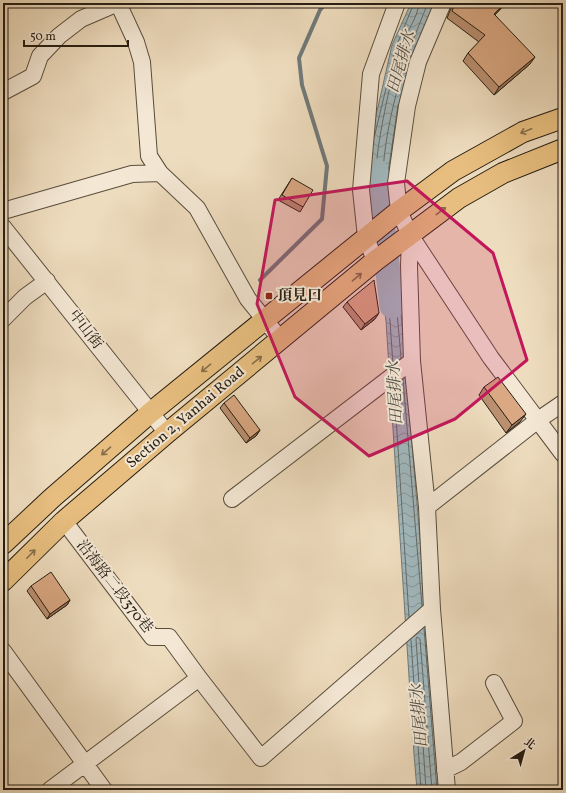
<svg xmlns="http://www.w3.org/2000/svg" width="566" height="793" font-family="Vollkorn,'Noto Serif TC',serif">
<defs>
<pattern id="water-waves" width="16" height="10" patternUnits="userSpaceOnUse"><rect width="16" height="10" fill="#a1b8be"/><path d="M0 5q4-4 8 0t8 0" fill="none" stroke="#839599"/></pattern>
</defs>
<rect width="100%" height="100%" fill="#eedcbe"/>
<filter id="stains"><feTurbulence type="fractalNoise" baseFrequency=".005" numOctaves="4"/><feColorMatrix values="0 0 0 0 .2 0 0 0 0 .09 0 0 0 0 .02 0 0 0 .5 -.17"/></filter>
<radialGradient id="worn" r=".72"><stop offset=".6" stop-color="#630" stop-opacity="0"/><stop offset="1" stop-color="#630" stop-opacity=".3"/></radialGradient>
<path fill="url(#water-waves)" stroke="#707a7a" d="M411,3h27l-47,193 -19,15 -6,-30 2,-30 24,-106z
M397,265l44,525h-24l-3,-36 -28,-433 -6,-43z"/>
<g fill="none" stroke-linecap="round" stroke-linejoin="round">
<path stroke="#646b68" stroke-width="1" d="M419,3c-1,15 -14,31 -19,45 -7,22 -33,130 -21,145l3,-2c1,-65 21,-129 46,-188
M374,138l22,-91 18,-44
M387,180l11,-75
M371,184l5,18 11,-8v-8
M393,365l-3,-44 -5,-40 7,-6 2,2 7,81
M403,379l19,227
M394,386l15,231
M424,628l13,162
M411,640l10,150
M426,790l-10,-151 1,-2 3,2 12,151"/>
<path stroke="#707a7a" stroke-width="4" d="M260,280l62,-61 5,-53 -25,-81 -3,-27 21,-48 6,-7"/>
<path stroke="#a1b8be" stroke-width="25" d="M376,171l16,135"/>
<g stroke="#584e3e" stroke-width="18">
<path id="minor" d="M118,3l18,39 6,20 7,94 11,17 37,35 51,91 33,41
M443,3l-25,59 -11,44 -11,77 3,28 11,24 81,123 72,96
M3,92l30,-16 7,-20 19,-20 22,-17 37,-16
M3,211l129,-37 28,-1
M3,227l164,206
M410,235l-1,31 3,95 15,146 5,102 15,181
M375,261l-9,-24 -5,-47 10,-116 26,-71
M3,319l22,-22 22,-16
M232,499l180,-138
M427,507l111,-87 25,-17
M64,521l88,116h17l30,41
M3,651l101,139
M445,770l16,-8 53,-41 -20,-38
M50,790l149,-112 62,80 171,-149"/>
</g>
<g stroke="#261e13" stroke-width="22">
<path id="major" d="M3,544l49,-46 98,-85 249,-202 54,-40 70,-39 40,-14
M3,581l61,-60 103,-88 208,-172 84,-63 44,-25 60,-24"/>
</g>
<use href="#minor" stroke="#f4e8d5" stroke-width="16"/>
<use href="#major" stroke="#e7be7f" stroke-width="20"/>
</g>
<path fill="#bb9071" stroke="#261e13" d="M451,3h55l-11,12 35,49 -36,31 -31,-34 5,-8 11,-11 -32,-24 5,-12z
M292,178l11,29 -3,5 -22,-12z
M347,302l28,17 -14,11 -18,-23z
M484,387l36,35 -14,11 -27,-38z
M224,403l36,27 -4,6 -10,7 -26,-35z
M31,586l39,14 -3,5 -20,14 -20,-28z"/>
<path fill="#99765c" stroke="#261e13" d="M505,3h1l-17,18 5,-7z
M535,57l-5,7 -36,31 5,-8z
M379,313l-4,6 -14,11 4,-6z
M526,414l-6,8 -14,11 6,-8z
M260,430l-4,6 -10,7 4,-5z
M70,600l-3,5 -20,14 3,-5z"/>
<path fill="#daa883" stroke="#261e13" d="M455,3h50l-11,11 41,43 -36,30 -31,-34 17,-18 -33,-24z
M292,178l21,12 -10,17 -21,-12z
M374,280l5,33 -14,11 -18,-22z
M498,377l28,37 -14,11 -28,-38z
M234,395l26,35 -10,8 -26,-35z
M51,572l19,28 -20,14 -19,-28z"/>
<defs><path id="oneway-shaft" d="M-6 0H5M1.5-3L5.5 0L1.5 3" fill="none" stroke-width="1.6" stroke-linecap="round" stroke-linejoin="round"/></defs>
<g stroke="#866e49">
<use href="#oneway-shaft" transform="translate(526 131) rotate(158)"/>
<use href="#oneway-shaft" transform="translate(441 211) rotate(-37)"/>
<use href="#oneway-shaft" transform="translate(357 277) rotate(-40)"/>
<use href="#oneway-shaft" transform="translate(257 360) rotate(-39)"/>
<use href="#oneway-shaft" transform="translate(206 368) rotate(141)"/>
<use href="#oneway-shaft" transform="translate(106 451) rotate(139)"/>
<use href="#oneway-shaft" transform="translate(31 554) rotate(-45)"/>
</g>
<path fill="#c2185b" fill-opacity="0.2" stroke="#c2185b" stroke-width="3" stroke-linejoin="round" d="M407,181l86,72 34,107 -72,59 -86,37 -74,-59 -38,-93 18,-104z"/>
<rect fill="#8f2418" stroke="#f4e8d5" stroke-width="1.5" x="265" y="292" width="8" height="8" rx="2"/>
<g text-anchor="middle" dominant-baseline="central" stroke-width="4" stroke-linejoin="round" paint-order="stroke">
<g font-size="15" font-weight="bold" fill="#261e13" stroke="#f4e8d5" text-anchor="start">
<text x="277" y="296">頂見口</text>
</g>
<g font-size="15" fill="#261e13" stroke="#f4e8d5">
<text transform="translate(85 330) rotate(52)">中山街</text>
<text transform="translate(186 418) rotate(-40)">Section 2, Yanhai Road</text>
<text transform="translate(114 587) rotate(52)">沿海路二段370巷</text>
</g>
<g font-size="16" font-style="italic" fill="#4b4c46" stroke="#f4e8d5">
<text transform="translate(402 62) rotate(-74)">田尾排水</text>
<text transform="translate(396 393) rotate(-93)">田尾排水</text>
<text transform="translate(420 716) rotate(-95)">田尾排水</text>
</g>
</g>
<rect width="566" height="793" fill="none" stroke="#eedcbe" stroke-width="16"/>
<rect x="4" y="4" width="558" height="785" fill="none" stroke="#261e13" stroke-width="2"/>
<rect x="8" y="8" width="550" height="777" fill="none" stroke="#261e13"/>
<g transform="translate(524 751) rotate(37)" stroke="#f4e8d5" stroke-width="3" paint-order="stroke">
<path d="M0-3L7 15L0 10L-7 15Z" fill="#261e13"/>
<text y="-6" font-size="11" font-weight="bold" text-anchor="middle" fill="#261e13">北</text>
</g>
<path d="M24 40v6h104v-6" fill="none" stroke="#261e13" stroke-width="2"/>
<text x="30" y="40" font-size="12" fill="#261e13" stroke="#f4e8d5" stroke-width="3" paint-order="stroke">50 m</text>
<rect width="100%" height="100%" filter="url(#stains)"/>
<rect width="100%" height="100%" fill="url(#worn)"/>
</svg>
